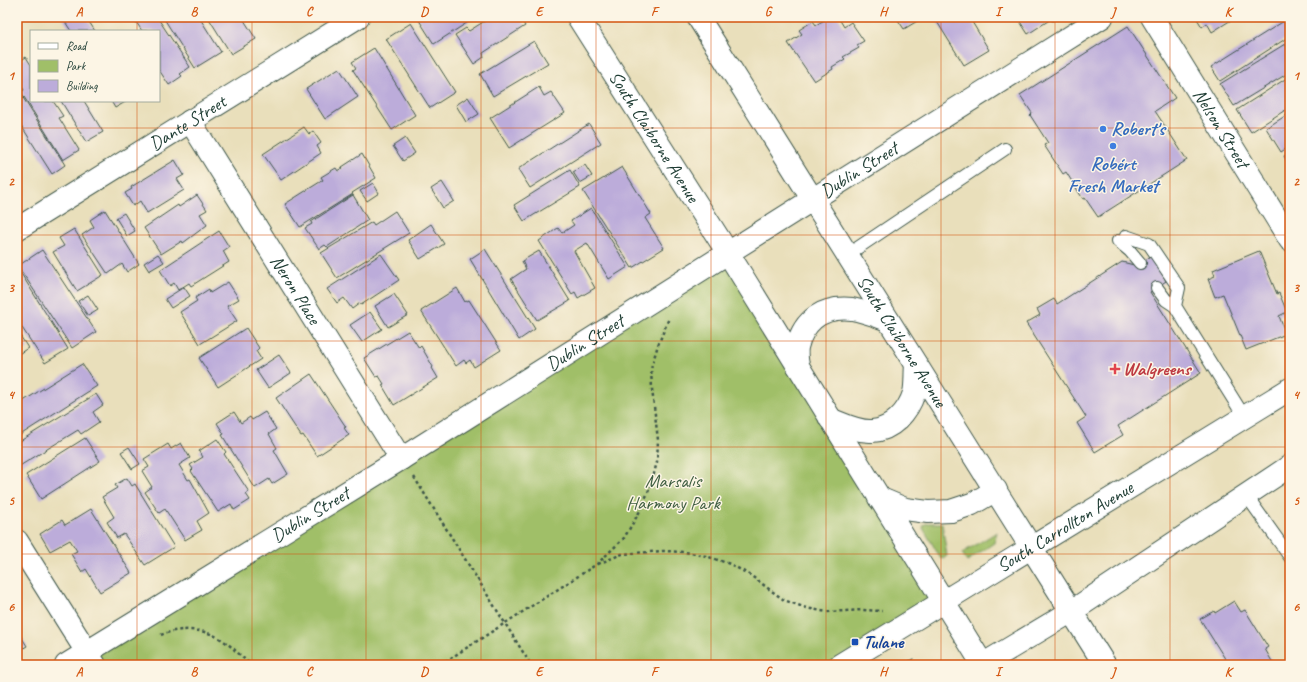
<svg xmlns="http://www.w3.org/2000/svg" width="1307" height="682" font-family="Caveat,sans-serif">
<rect width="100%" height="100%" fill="#fcf5e5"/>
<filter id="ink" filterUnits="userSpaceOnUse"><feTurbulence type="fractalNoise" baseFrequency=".025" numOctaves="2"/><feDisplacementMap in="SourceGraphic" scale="8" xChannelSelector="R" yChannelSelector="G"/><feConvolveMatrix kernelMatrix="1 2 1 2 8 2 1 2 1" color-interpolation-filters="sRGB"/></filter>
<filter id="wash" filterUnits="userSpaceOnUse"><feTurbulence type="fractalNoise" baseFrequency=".012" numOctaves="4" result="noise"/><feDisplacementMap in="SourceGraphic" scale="16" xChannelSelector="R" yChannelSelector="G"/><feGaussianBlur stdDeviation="0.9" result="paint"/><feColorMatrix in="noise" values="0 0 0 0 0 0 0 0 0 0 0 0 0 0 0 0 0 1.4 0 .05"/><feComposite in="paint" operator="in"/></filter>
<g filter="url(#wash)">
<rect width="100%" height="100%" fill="#e9dfbb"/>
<path fill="#a0bf68" stroke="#607e4e" d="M728,253l215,348 -103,64h-745l-8,-13z
M927,523h15l5,33 -6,3 -18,-31 1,-3z
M997,532l-3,11 -27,18 -5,-8z"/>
<g id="blocks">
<path fill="#bcacda" d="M62,17h24l9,14h-24z
M133,17h24l33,50 -10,7 2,2 -13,9 -10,-15v-39h-17z
M163,17h36l22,35 -26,16z
M208,17h34l14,22 -25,15z
M417,17h59l-42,27z
M491,17h29l5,9 -42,27 1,4 -10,7 -19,-29 11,-7 3,3z
M829,17h9l6,10 7,-5 13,19 -7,4 2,3 -16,9 2,2 -13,8 1,2 -19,12 -26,-38 14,-9 -3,-4 14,-9 3,4z
M896,17h28l-20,12z
M934,17h35l20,33 -25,15z
M1017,17h42l-7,4 -1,-2 -23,15z
M1196,17h40l-24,15 -5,-9 -5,4z
M1284,21l5,9h1v6l-70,45 -9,-14z
M411,23l44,69 -25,16 -44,-69z
M1128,26l47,72 -20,13 32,49 -89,57 -13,-19 -2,1 -17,-27 -3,2 -19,-29 4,-2 -18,-28 2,-2 -12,-18z
M534,41l14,22 -55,33 -13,-22z
M1285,44l4,6h1v22l-56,34 -14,-22z
M374,48l41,67 -23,15 -39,-60 3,-2 -4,-6z
M26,57l5,8v36h22l10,15 -4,2 20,32 -16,10 -42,-68 3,-2 -7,-11v-16z
M339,68l19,29 -33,22 -19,-30z
M1290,76v31l-39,25 -14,-22z
M539,87l5,9 7,-4 14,21 -56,35 -19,-30z
M17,88l48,77 -13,9 -35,-55z
M468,97l11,17 -13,8 -10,-17z
M61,101h23l19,31 -17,10z
M111,101h16l-12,7z
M1290,113v33l-9,6 -15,-24z
M589,124l12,19 -71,45 -12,-19z
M304,127l5,7 4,-3 8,12 -4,3 4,7 -40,27 -18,-26z
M405,138l10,15 -12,8 -10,-15z
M1290,152v14l-6,-10z
M362,154l14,24 -24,15 1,1 -53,33 -15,-23 38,-24 -2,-3 15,-9 2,3 5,-3 -1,-1z
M175,160l9,15 -7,4 7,11 -37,23 -7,-12 -7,5 -8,-13 7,-4 -1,-2z
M585,165l7,11 -12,7 -7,-11z
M622,167l29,47 -6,4 19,30 -32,20 -49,-77z
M570,170l10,17 -56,34 -10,-16z
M442,182l12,19 -11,7 -12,-19z
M373,183l6,10 -12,8 -7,-10z
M197,195l10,15 -7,4 7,11 -24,18 -1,-2 -21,13 -17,-26 34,-23 1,2z
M353,195l15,25 -41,27 -2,-2 -6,4 -14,-21 7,-4 -1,-2z
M591,208l37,59 -19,12 -22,-36 -13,8 21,37 -17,10 -3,-6 -3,2 -33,-53 19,-13 4,5 12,-8 -3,-4z
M105,210l34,54 -12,8 -5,-8 -14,10 -26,-39 12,-8 -4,-7z
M395,211l14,22 -72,45 -16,-25 51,-31 2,3z
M124,213l11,18 -8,5 -11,-18z
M431,224l13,20 -24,15 -12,-19z
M74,229l29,46 -26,16 -24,-39 11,-6 -5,-8z
M219,231l10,16 -6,4 6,11 -38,24 -2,-3 -11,7 -4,-7 -4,3 -10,-16z
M485,249l50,80 -16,11 -49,-81z
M42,250l54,82 -24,16 -54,-82z
M539,251l31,50 -33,19 -26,-41 15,-10 -4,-8z
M1259,251l18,43 2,-1 8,19 -8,4 7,18 -40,16 -23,-56 -8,3 -7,-18 7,-3 -2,-6z
M158,254l6,8 -15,9 -5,-8z
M381,254l18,26 -38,25 -1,-2 -8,6 -8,-11 -7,5 -10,-14z
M1151,256l15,25 -16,11 51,81 -83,53 5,9 -28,17 -18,-29 9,-6 -60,-94 14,-8 -3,-6 17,-10 3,5 65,-42 12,3 1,2z
M17,267l51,82 -23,14 -28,-43z
M228,282l11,17 -12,7 10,15 -37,23 -20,-32 17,-11 -2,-3 14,-9 1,4z
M184,287l6,9 -19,12 -6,-9z
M457,288l8,14 4,-2 32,50 -27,17 -4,-7 -4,3 -2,-3 -8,6 -35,-55z
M394,294l14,21 -20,12 -13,-21z
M88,295l10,15 -10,6 -10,-15z
M370,312l12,17 -20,13 -12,-17z
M246,328l13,20 -3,3 5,8 -43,28 -19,-29z
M17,331l11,17 -11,7z
M408,331l11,17 2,-2 12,21 -1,1 6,10 -44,27 -12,-20 2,-1 -5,-8 -3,1 -12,-19z
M279,355l12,18 -23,15 -12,-18z
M82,364l15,22 -80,51v-32z
M311,374l35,53 -2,1 5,7 -32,21 -14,-21 -2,1 -25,-38z
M96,394l7,11 -10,7 6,10 -18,12 -3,-4 -60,37 -1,-24z
M234,412l7,11 9,-6 2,3 13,-8 11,17 -7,5 8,14 -3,2 14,24 -16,10 -3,-5 -14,9 -33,-53 2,-1 -7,-11z
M85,438l15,23 -59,38 -15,-24z
M217,439l9,13 -2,2 25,38 -3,2 4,6 -16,10 -3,-6 -13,8 -27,-41 2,-2 -3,-4 13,-8 -4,-6z
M181,443l9,15 -11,7 9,15 2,-1 19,34 -12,8 5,9 -17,10 -20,-31 -6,4 -14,-21 7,-5 -10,-16 7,-4 -5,-8 24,-15 3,5z
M129,447l11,17 -8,5 -11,-17z
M127,478l5,8 3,-2 39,63 -29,18 -21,-31 -7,4 -10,-16 7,-5 -12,-20 15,-9 -2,-3z
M91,509l40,64 -31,19 -14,-23 -4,3 -11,-18 6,-3 -7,-11 -20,11 -10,-17 22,-14 3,5z
M1234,601l7,11 4,-2 23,37 -3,2 9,16h-45l-29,-46 14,-8 1,2z
M17,630l10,16 -10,6z"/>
</g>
</g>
<g filter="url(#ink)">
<use href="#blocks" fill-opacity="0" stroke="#3d5548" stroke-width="1"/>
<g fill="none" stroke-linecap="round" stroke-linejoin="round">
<g stroke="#3d5548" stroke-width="14">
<path id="lane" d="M1126,236l23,8 30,44 -4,18
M1118,241l12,10 10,12
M847,255l158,-106
M1157,288l9,12 9,6 70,112
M1246,495l44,62"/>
</g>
<g stroke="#3d5548" stroke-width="24">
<g id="street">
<path id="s1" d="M1152,17l138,223"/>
<path id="s2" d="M190,121l211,338"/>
<path id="s3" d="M17,229l341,-212"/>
<path d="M17,541l78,124"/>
<path id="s4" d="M66,665l335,-206 701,-442"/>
</g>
</g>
<g stroke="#3d5548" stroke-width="24">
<g id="secondary">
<path id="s5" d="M840,665l450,-276"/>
<path d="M982,665l90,-54 218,-145"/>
</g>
</g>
<g stroke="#3d5548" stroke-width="24">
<g id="primary">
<path id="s6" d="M578,17l150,236 255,412"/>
<path id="s7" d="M698,17l407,648"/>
<path d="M798,366c-1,-6 -2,-13 -1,-19 7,-28 27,-41 55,-38 12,2 25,7 36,11"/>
<path d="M830,419c13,5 28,13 42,12 20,-1 36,-19 42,-38 2,-8 1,-19 2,-28"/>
<path d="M879,498l26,11 23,3 23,-1 21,-7 24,-14"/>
</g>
</g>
<path stroke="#3d5548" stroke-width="2.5" stroke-dasharray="3 3" stroke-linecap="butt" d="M414,477l117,188
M598,564l24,-10 41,-3 22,1 21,4 24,8 20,11 34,25 22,8 21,4 36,-2 19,1
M161,635c16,-7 38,-7 54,1 14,6 25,20 36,29
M440,665l157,-101 27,-26 16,-27 11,-26 6,-23 1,-22 -6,-51 -1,-21 7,-23 11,-27"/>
<use href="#lane" stroke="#fff" stroke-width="12"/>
<use href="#street" stroke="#fff" stroke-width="22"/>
<use href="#secondary" stroke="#fff" stroke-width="22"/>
<use href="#primary" stroke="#fff" stroke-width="22"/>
<path stroke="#1f3d34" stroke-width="1" d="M902,665l11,-6"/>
</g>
</g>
<path fill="none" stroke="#d45610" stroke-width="1" stroke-opacity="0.55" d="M137,17v14M252,17v648M366,17v648M481,17v648M596,17v648M711,17v648M826,17v648M941,17v648M1055,17v648M1170,17v648M137,101v564M17,128h1273M17,235h1273M17,341h1273M17,447h1273M17,554h1273"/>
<g fill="#3f7fe0" stroke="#fcf5e5" stroke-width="1.5">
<circle cx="1103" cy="129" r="4"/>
<circle cx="1113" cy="146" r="4"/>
</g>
<path fill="#e0444e" stroke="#fcf5e5" stroke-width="1.5" d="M1113 363h4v4h4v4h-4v4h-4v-4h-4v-4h4z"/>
<rect fill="#1a4fb4" stroke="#fcf5e5" stroke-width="1.5" x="851" y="638" width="8" height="8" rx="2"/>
<g text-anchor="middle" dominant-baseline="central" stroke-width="3" stroke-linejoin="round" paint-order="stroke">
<g font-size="19" fill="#1f3d34" stroke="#fcf5e5">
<text stroke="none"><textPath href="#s3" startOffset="201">Dante Street</textPath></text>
<text stroke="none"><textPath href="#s1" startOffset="131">Nelson Street</textPath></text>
<text stroke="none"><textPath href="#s6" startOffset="142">South Claiborne Avenue</textPath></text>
<text stroke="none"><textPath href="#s4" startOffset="935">Dublin Street</textPath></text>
<text stroke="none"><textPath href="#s2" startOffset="199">Neron Place</textPath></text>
<text stroke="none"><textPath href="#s7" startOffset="383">South Claiborne Avenue</textPath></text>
<text stroke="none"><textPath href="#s4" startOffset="611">Dublin Street</textPath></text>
<text stroke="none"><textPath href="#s4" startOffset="287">Dublin Street</textPath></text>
<text stroke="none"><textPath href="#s5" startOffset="264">South Carrollton Avenue</textPath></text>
</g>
<g font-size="19" font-weight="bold" fill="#366cbe" stroke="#fcf5e5" text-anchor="start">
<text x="1111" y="129">Robert's</text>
<text x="1113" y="164" text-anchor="middle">Robért<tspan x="1113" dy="22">Fresh Market</tspan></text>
</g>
<g font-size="19" font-weight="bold" fill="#be3a42" stroke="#fcf5e5" text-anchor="start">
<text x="1123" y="369">Walgreens</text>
</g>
<g font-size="19" fill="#3f5e41" stroke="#fcf5e5">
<text x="673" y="481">Marsalis<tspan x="673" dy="22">Harmony Park</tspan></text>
</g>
<g font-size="19" font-weight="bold" fill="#164399" stroke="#fcf5e5" text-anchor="start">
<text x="863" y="642">Tulane</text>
</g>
</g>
<rect width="1307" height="682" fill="none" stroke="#fcf5e5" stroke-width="44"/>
<rect x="30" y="30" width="130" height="72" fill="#fcf5e5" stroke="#a4ab9e"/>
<rect x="38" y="43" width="20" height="6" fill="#ffffff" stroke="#a4ab9e"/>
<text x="66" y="50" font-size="12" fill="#1f3d34">Road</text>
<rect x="38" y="60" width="20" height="12" fill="#a0bf68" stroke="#a4ab9e"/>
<text x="66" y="70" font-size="12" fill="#1f3d34">Park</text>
<rect x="38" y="80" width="20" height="12" fill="#bcacda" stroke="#a4ab9e"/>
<text x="66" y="90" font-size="12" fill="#1f3d34">Building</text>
<rect x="22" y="22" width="1263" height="638" fill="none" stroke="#d45610" stroke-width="1.5"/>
<g font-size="13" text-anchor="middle" font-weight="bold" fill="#d45610">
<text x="79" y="16">A</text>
<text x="194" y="16">B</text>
<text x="309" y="16">C</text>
<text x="424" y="16">D</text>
<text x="539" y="16">E</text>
<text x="654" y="16">F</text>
<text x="768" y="16">G</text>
<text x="883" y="16">H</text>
<text x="998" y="16">I</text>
<text x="1113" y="16">J</text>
<text x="1228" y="16">K</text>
<text x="11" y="80">1</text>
<text x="1296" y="80">1</text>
<text x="11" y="186">2</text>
<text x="1296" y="186">2</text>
<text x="11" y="292">3</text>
<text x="1296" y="292">3</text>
<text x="11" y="399">4</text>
<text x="1296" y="399">4</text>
<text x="11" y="505">5</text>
<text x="1296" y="505">5</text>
<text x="11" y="611">6</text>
<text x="1296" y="611">6</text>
<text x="79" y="676">A</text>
<text x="194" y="676">B</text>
<text x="309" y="676">C</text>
<text x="424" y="676">D</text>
<text x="539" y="676">E</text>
<text x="654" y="676">F</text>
<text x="768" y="676">G</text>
<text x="883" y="676">H</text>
<text x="998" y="676">I</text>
<text x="1113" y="676">J</text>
<text x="1228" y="676">K</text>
</g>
</svg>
